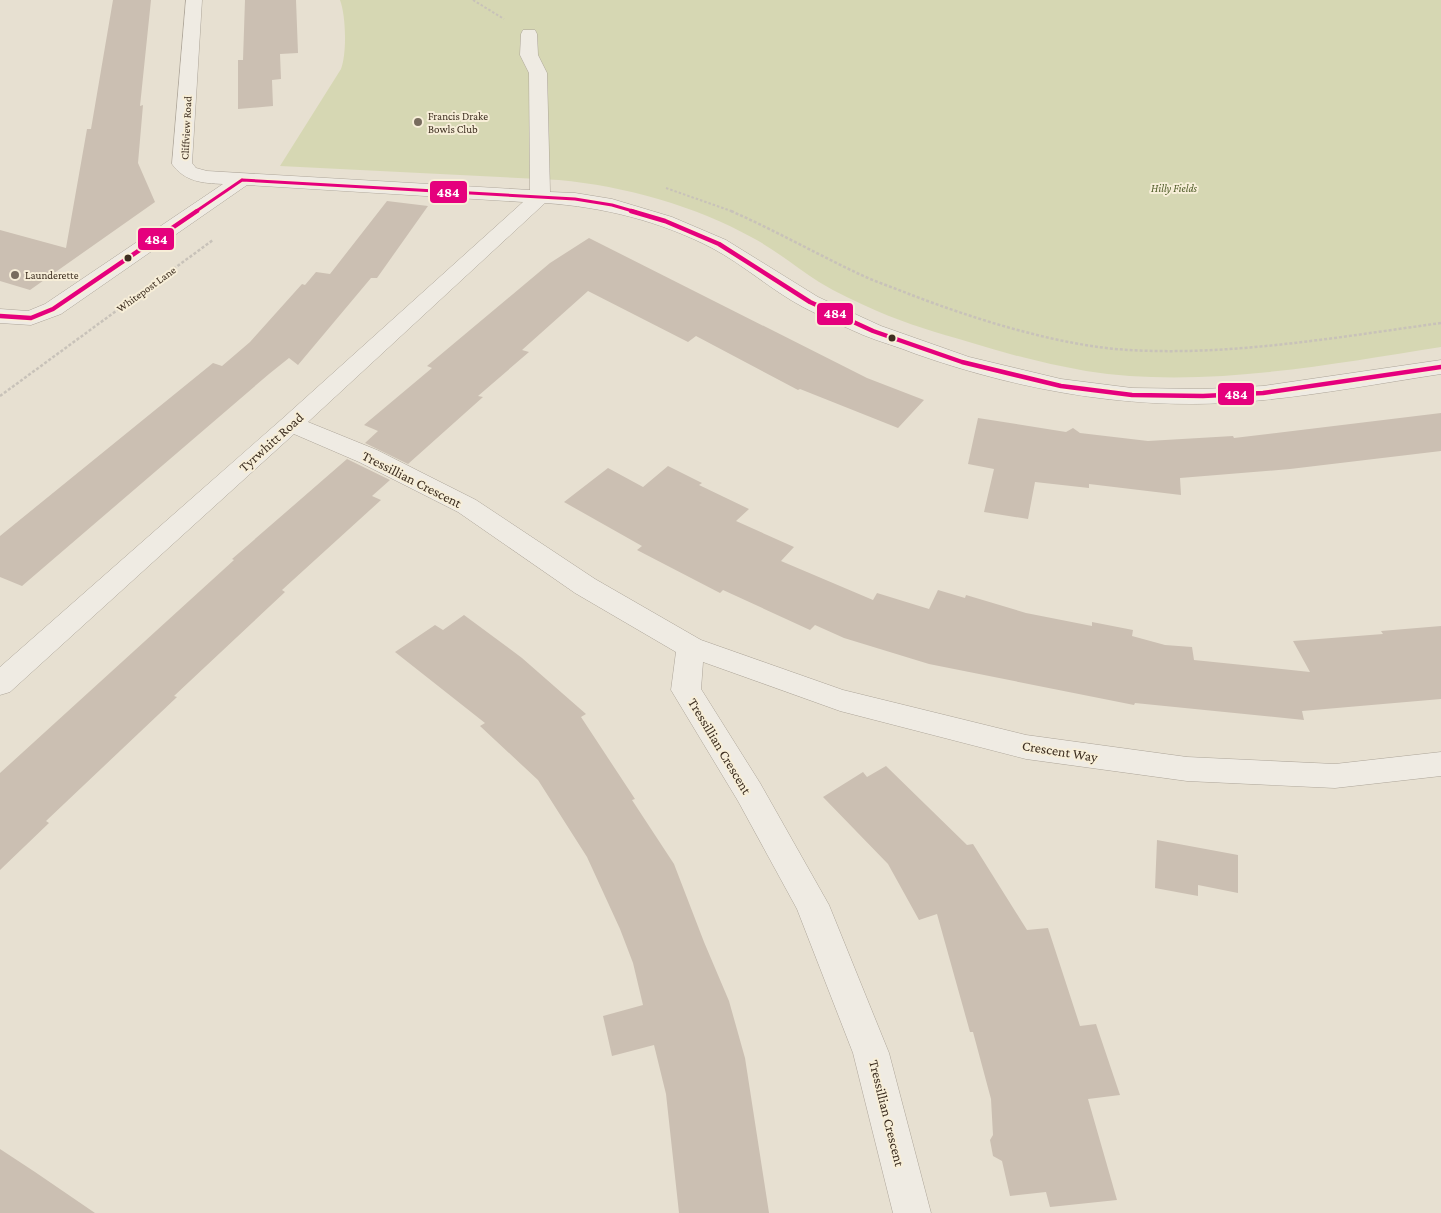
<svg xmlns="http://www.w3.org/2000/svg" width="1441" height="1213" font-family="'Crimson Pro',serif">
<rect width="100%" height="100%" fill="#e7e0d1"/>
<path fill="#d6d7b3" d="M340,0h1101v347c-114,18 -240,42 -355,24 -40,-7 -79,-17 -117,-29 -31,-9 -62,-18 -92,-31 -20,-9 -40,-18 -58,-29 -22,-14 -42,-31 -66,-44 -57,-32 -129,-52 -194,-58l-279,-14 61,-97c6,-16 5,-53 -1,-69z"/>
<path fill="#cbbfb2" d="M113,0h38l-11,106 3,-1 -5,58 17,39 -125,88 -30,-9v-51l66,18 21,-119h4z
M245,0h51l2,53 -18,1 1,25 -9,1 1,26 -35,3v-49h5z
M387,201l41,5 -51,72h-6l-73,87 -9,-7 -20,16 -247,212 -22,-9v-41l213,-173 9,3 28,-24 52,-58 3,1 11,-13 14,2z
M589,238l278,140 57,22 -26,28 -98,-39 -2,1 -102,-54 -8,6 -100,-51 -66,59 7,2 -51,44 5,1 -75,67 -43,-21 13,-12 -14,-6 68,-57 -5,-2 123,-103z
M1441,413v38l-151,18 -110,9 1,17 -92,-11v4l-54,-6 -7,37 -44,-7 10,-43 -26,-5 10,-46 88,14 7,-4 7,5 68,8 85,-5 1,2z
M347,459l43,21 -18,16 9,4 -99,90 3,2 -111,104 3,1 -131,124 3,2 -49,47v-97l234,-213 -2,-1z
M668,466l34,17 -3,2 50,24 -13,12 58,26 -13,14 92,39 4,-7 52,16 9,-19 27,8 1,-3 60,18 66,13v-4l41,8 -1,6 33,9 27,2 2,13 116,12 -17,-31 90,-7 -2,-3 60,-5v73l-139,12 2,9 -169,-17 -1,2 -205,-41 -85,-26 -29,-13 -5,5 -87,-40 -3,3 -83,-43 5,-4 -78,-44 44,-34 35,19z
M464,615l58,43 64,56 -5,3 54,82 -3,1 42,64 30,78 25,59 16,57 24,155h-90l-13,-119 -12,-49 -42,11 -9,-40 40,-11 -10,-42 -13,-34 -33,-72 -49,-77 -58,-54 5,-3 -90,-71 40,-27 8,5z
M886,766l81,79 6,-1 54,86 21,-2 32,98 16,-2 24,71 -32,4 29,101 -67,7 -4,-15 -36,4 -8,-35 -9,-5 -3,-16 3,-5 -2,-36 -18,-67h-3l-33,-118 -18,6 -31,-56 -65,-67 40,-25 4,5z
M1157,840l81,15v38l-40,-8v11l-43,-8z
M0,1149l35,23 60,41h-95z"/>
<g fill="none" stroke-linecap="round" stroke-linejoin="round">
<g stroke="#ada599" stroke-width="1">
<path id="minor" d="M186,0h16l-10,163 4,5 11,3 323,19 -1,-117 -9,-18 1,-21 2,-4h12l2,4 1,21 9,18 3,119 25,1 37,6 60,18 54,23 92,57 63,29 88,31 92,22 71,9 71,1 60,-3 178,-26v14c-59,9 -118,20 -177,26 -118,13 -237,-7 -348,-46 -17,-7 -36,-12 -53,-19 -20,-9 -41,-18 -60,-28 -32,-17 -59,-42 -91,-59 -52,-27 -109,-41 -167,-45l-237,219 69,28 99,50 119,79 106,61 142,50 183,45 161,22 148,7 106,-12v24l-106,12 -148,-7 -161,-22 -186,-48 -137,-49 -2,27 59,94 69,122 60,148 42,160h-38l-40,-160 -56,-144 -59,-108 -67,-111 5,-38 -101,-59 -117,-81 -99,-50 -65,-28 -284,258 -10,3v-28l282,-248 241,-217 -276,-17 -186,129 -30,11 -31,-2v-14l28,2 17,-7 178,-120c-21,-1 -38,-2 -51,-20z"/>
</g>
<path stroke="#c8c2b9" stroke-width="2" stroke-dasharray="2.5 2" stroke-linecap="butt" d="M473,0l31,19
M666,188l68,24"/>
<path stroke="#c8c2b9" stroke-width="2.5" stroke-dasharray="3 2" stroke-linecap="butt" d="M731,211c43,19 84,42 126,62 16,8 35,14 52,21 65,25 150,52 220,56 103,6 210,-13 312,-27
M0,396l213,-156"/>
<use href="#minor" fill="#efebe3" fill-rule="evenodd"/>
<g stroke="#f7eed8" stroke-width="5.5">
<path id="bus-1-far1" d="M242,180l333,19 37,6 24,7
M195,212l47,-32"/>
</g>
<g stroke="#f7eed8" stroke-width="8">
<path id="bus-1" d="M631,211l34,10 54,23 91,58 63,29 89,31 99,24 71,9 71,1 60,-3 178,-26
M0,316l31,2 22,-9 144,-98"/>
</g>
<use href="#bus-1-far1" stroke="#e5007d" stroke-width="3"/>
<use href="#bus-1" stroke="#e5007d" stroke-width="4.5"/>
</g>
<g fill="#786c5e" stroke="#f7eed8" stroke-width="2">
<circle cx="418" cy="122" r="5"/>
<circle cx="15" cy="275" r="5"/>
</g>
<g fill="#3d2e20" stroke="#f7eed8" stroke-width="2">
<circle cx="128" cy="258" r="4.5"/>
<circle cx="892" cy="338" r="4.5"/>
</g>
<g text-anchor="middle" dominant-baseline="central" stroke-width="4" stroke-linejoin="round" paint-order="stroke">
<g font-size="11" fill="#3d2e20" stroke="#f7eed8" text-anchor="start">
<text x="428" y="116">Francis Drake<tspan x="428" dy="13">Bowls Club</tspan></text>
<text x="25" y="275">Launderette</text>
</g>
<g font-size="11" fill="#3d2e20" stroke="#f7eed8">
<text transform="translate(186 128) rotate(-87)">Cliffview Road</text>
<text transform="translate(146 289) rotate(-36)">Whitepost Lane</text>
</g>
<g font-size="11" font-style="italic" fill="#4d5a26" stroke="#f7eed8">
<text x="1174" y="188">Hilly Fields</text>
</g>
<g font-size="14" fill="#3d2e20" stroke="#f7eed8">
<text transform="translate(271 442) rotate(-42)">Tyrwhitt Road</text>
<text transform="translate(412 479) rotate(27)">Tressillian Crescent</text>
<text transform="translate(720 746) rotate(59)">Tressillian Crescent</text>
<text transform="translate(1060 751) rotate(9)">Crescent Way</text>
<text transform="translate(887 1113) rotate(76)">Tressillian Crescent</text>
</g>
</g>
<g stroke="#f7eed8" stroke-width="2">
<rect x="429" y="180" width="39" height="24" rx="5" fill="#e5007d"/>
<rect x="137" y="227" width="38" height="24" rx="5" fill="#e5007d"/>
<rect x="816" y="302" width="38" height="24" rx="5" fill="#e5007d"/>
<rect x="1217" y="382" width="38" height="24" rx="5" fill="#e5007d"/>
</g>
<g font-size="14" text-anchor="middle" font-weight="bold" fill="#fff">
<text x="448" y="197">484</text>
<text x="156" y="244">484</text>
<text x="835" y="318">484</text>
<text x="1236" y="399">484</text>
</g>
</svg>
